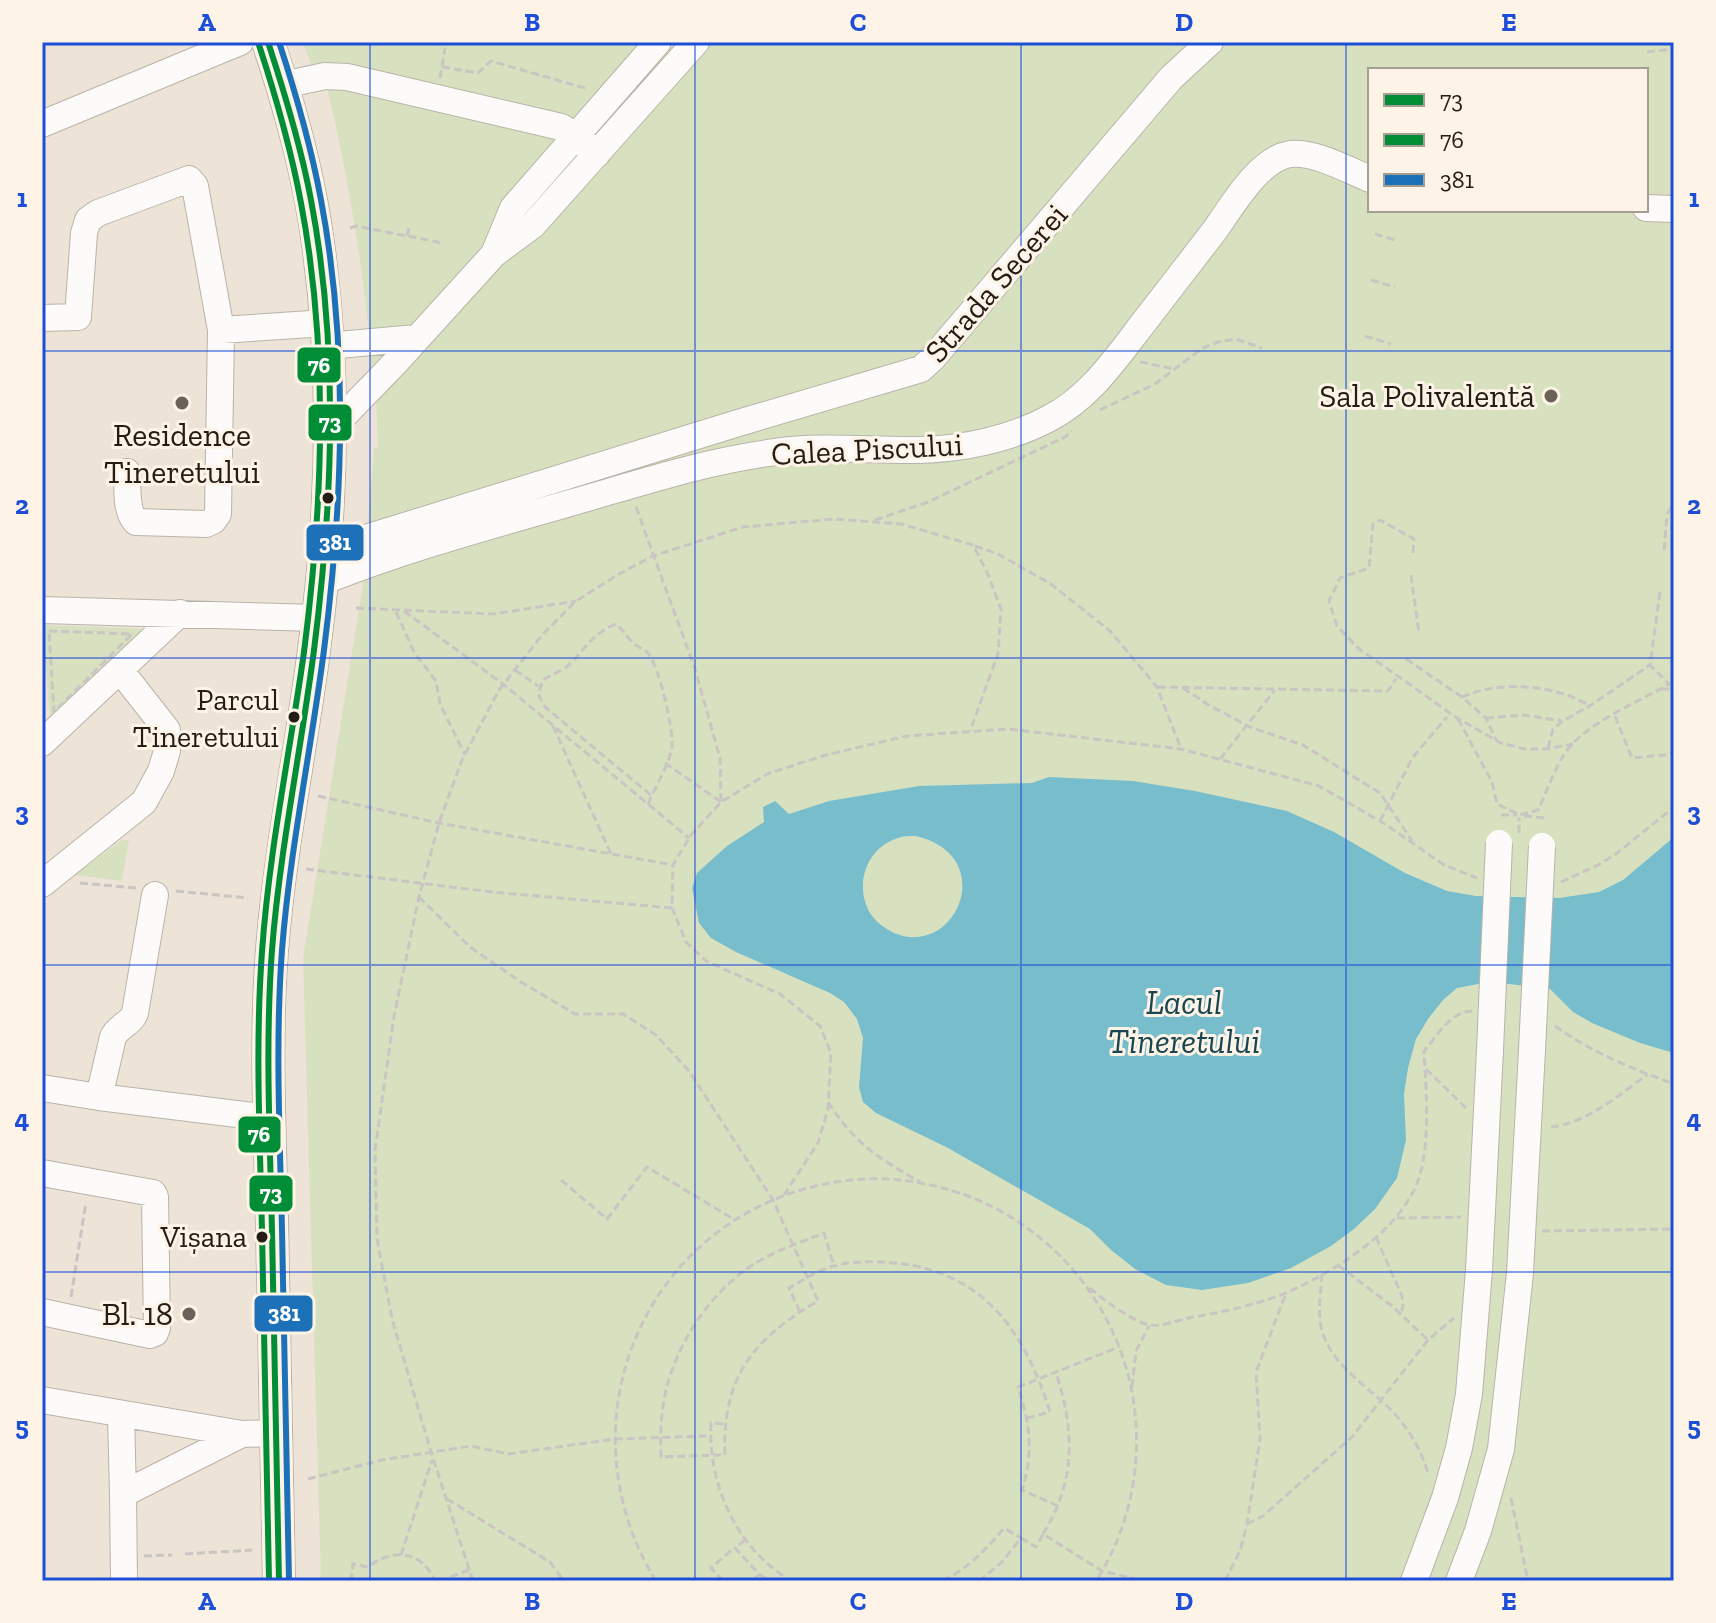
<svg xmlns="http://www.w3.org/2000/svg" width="1716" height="1623" font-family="'Zilla Slab',serif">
<rect width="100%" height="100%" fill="#ede3d7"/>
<path fill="#d8e1bf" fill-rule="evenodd" d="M302,42h1372v1539h-1353l-18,-622 69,-431 -4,-4 6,-76h4l-2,-47 -6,-20 -1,-26 2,-1c-9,-96 -25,-190 -48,-283l-11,-5zM1370,70h276v140h-276z
M43,625l103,4 -96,91z
M122,840h7l-7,41 -47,-6z"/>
<path fill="#78bdcc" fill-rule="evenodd" d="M1049,777l84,4 62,10 92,20 47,21 71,41 42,18 29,5 83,2 40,-6 24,-12 51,-43v216l-34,-10 -48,-20 -19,-11 -23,-23 -41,-5h-31l-21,4 -14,12 -15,19 -12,20 -8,29 -4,26 2,46 -9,38 -22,31 -21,20 -23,17 -40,22 -43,15 -46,7 -36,-5 -31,-16 -24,-19 -21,-21 -142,-81 -72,-35 -13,-11 -4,-15 4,-49 -6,-19 -13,-17 -14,-9 -94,-41 -25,-14 -12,-15 -7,-35 5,-15 30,-27 37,-24 -1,-15 12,-6 14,13 40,-13 90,-15 113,-3zM916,836c84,20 40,123 -22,97 -10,-5 -18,-11 -24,-20 -16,-28 -4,-65 28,-75 5,-2 12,-2 18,-2z"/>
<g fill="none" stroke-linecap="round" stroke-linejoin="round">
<g stroke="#bab3a9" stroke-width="28">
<path id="minor" d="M283,85l42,-9 22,1 214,50 15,9 21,18
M42,124l198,-82
M1646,208l28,1
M494,254l19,-46 145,-166
M42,318l36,-1 6,-84 4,-13 10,-7 91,-34 6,7 26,144 105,-7
M327,346l89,-8
M329,431l66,-68 99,-109 39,-29 163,-183
M127,472c1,16 -2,39 9,50l70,2 7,-3 5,-7 3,-184
M324,546l32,-5 379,-117 186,-55 11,-10 239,-281 39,-36
M322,582c80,-32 164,-55 248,-79 67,-19 135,-42 205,-51 48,-7 96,-1 145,-2 43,-1 90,-11 128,-31 40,-20 67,-59 93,-93 25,-32 49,-64 74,-96 17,-24 44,-71 75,-76 24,-3 58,16 80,25
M42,610l276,8
M42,743l138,-130
M42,884l102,-82 17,-31 6,-20v-21l-47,-60
M42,1088l57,9 171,21
M99,1097l14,-60c5,-11 18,-13 22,-24l20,-118
M42,1173l111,20 2,4 2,131 -2,5 -5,2 -108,-23
M42,1400l200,34 34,-1
M121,1415l2,79
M124,1581l-1,-87 119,-60
M1414,1581l31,-83 14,-50 10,-54 10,-124 11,-220
M1459,1581l19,-50 23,-82 19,-176 12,-223"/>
</g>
<g stroke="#bab3a9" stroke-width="34">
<path id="major" d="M268,42c20,59 37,119 47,181 22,140 18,286 -1,427 -13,100 -34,199 -42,300 -7,91 -2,182 0,273 3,119 4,239 7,358"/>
</g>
<path stroke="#c9c5c2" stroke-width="3" stroke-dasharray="8 4" stroke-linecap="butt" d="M726,43l1,-1
M1647,52l27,-3
M442,67l36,6 13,-12 97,28
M440,78l5,-30
M350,228l6,-2 87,17
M1375,234l23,7
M407,236l3,-11
M1371,280l24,7
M1365,336l26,8
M1140,362l35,7
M1100,410l55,-26 46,-35 17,-7 18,-3 26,9
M636,507l59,162 25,89 1,44
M875,520l53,-18 137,-65 7,-6
M975,546l23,8 53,30 59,47 47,56 24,62
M1664,550l3,-36 7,-11
M1413,553l1,-14 -34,-19 -7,4 -4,44 -29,10 -11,23 8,25 21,22 99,70 44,25 24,6h22l26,-5
M1411,575l8,58
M356,608l138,6 82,-13
M404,611l99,73 186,154
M396,612l18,40 22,29 4,23 25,51
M49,631l83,3 -78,78z
M1406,659l56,38 24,21 10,22
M515,670l23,16
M1158,687l230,4 8,-12
M1183,688l24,16 43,23 53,18 77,48 32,48
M1661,689h13
M1462,697c29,-13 68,-13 98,-4 10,2 20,8 29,12
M1615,716l17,42 42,-4
M1486,718l38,-3 38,6
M1458,719l34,63 5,22 23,11 18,-5c9,-19 16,-40 27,-57 22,-31 72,-50 104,-69l-19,-19 10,-73
M553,726l58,128
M1548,748l5,-19 10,-8 28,-16 59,-40
M1220,759l55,-69
M665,763l56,39
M318,796l121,27 234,42
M648,804c7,-17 21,-39 24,-57 2,-16 -13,-83 -25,-95 -4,-4 -11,-5 -15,-10 -6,-6 -9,-13 -16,-18 -21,8 -30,23 -45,39 -8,8 -19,11 -28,17l-5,14 7,13 107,89
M1501,815h16
M1524,816l20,2
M1380,821l33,-64 34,-40
M1519,833v-16
M306,869l186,23 180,16
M1561,882l37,-17 18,-11 58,-47
M80,883l56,5
M176,891l72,7
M419,897l51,50 51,35 54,32h48l33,21 33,36 84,129 45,101c-65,38 -96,76 -93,154l-64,2c-1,-23 0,-45 5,-67 12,-48 44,-97 85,-124 23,-15 48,-23 73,-33l10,33
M1555,1026c36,26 78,43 119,58
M1426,1069l40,39
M828,1102c28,43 49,55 92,80
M1551,1127c36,-4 68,-32 97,-53
M561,1180l46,39 40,-52 88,53
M784,1195l34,-52 10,-34 3,-56 -11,-27 -40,-32 -74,-33 -20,-19 -14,-34 1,-43 18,-30 30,-33 48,-29 57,-18 81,-19 101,-7 173,20 138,37 66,38 59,41 33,13
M1397,1218l64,-1
M1542,1231l132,-2
M1376,1237l26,59 1,10 -2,9
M1338,1265l54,41 35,33
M1322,1274c-1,19 -5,39 0,57 12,40 54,59 78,89 14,17 23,36 29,56
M1090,1288c15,13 38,30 56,36 11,4 31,-3 42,-6 31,-5 72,-14 100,-26 47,-21 103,-56 126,-102 18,-35 12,-100 10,-139 13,-15 26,-39 48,-40
M71,1297l15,-95
M800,1312l-11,-24c14,-8 29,-18 45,-22 19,-5 41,-5 61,-3 90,9 130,70 155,149l-23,6
M1132,1387l4,-36 13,-25
M723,1424l-12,-1c-3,59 23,119 71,152l-5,6
M308,1479l74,-19 89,-14 37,8 107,-15 95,-3
M1511,1498l17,83
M447,1499l103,63 14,19
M1058,1506l-36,-16c12,-38 8,-66 -4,-103l101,-40
M1247,1524l16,-8 89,-79 76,-97 26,-22
M1043,1534c33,-53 32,-103 13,-161
M745,1540l-10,8 24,26 10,7
M185,1554l67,-4
M401,1555l31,-95
M144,1556l28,-1
M351,1581l2,-17 15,3c24,-19 54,-17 67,14
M439,1581l30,-11
M473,1581l-42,-129 -39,-133 -15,-80 -2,-89 19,-134 25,-119 20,-74 23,-63 37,-70 44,-56 33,-33 43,-27 34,-18 90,-29 91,-8 67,5 72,21 14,27 14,37 -3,45 -28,77
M656,1581c-86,-139 -31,-321 122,-383 35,-14 74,-21 112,-19 47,4 92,18 130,44 48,32 83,78 102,132 26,74 17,159 -26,226
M723,1581l-12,-13 23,-20
M753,1581l6,-7
M943,1581c25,-13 43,-31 61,-53l17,10
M979,1581l22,-18 20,-25 15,9 7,-13 59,37 42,10
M1225,1581l15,-30 7,-27 13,-85 -4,-67 30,-79"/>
<use href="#minor" stroke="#fcfbf9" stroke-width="26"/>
<use href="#major" stroke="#fcfbf9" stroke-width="32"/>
<g stroke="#bab3a9" stroke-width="28" stroke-linecap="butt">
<path id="minor-bridge" d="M1490,1050l9,-207
M1532,1050l10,-204"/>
</g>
<use href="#minor-bridge" stroke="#fcfbf9" stroke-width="26"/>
<g stroke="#fdf3e6" stroke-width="12">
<path id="bus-1" d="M268,42c17,52 33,104 43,158 28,147 22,301 3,450 -13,100 -34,199 -42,300 -7,94 -2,187 0,281 3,116 4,233 7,350"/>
</g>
<g stroke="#fdf3e6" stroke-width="12">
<path id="bus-2" d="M259,45c17,52 32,104 42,158 28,147 22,301 3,449 -14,100 -35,199 -42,300 -7,93 -2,186 0,279 3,117 4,233 7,350"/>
</g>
<g stroke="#fdf3e6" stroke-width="12">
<path id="bus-3" d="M279,42c17,52 32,104 42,158 28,148 22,301 3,450 -13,100 -34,199 -42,300 -7,93 -2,187 0,280 3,117 4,234 7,351"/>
</g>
<use href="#bus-1" stroke="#008d36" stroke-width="6"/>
<use href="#bus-2" stroke="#008d36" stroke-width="6"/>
<use href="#bus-3" stroke="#1d71b8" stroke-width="6"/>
</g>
<path fill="none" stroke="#1d4ed8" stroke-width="2" stroke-opacity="0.55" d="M370,42v1539M695,42v1539M1021,42v1539M1346,42v1539M42,351h1632M42,658h1632M42,965h1632M42,1272h1632"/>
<g fill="#6a6259" stroke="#fdf3e6" stroke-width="3">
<circle cx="1551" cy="396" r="8"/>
<circle cx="182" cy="403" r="8"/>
<circle cx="189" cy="1314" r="8"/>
</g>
<g fill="#231d15" stroke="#fdf3e6" stroke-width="3">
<circle cx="328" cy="498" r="7"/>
<circle cx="294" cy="717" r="7"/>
<circle cx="262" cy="1237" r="7"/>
</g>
<g text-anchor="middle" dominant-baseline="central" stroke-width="6" stroke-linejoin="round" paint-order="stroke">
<g font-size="30" fill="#231d15" stroke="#fdf3e6" text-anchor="end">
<text x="279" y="700">Parcul<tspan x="279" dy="37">Tineretului</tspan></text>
<text x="247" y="1237">Vișana</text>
</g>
<g font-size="32" fill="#231d15" stroke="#fdf3e6">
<text transform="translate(996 283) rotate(-49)">Strada Secerei</text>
<text transform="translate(867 449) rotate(-3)">Calea Piscului</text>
</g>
<g font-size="32" fill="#231d15" stroke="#fdf3e6" text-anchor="end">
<text x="1535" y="396">Sala Polivalentă</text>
<text x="182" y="435" text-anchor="middle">Residence<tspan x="182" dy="37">Tineretului</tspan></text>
<text x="173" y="1314">Bl. 18</text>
</g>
<g font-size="34" font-style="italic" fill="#194651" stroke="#fdf3e6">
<text x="1184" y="1002">Lacul<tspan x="1184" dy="39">Tineretului</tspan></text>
</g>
</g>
<g stroke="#fdf3e6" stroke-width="3">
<rect x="296" y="346" width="46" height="38" rx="8" fill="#008d36"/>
<rect x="307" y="403" width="46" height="39" rx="8" fill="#008d36"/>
<rect x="305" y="523" width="60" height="39" rx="8" fill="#1d71b8"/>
<rect x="237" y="1115" width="45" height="39" rx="8" fill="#008d36"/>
<rect x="248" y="1174" width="46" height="39" rx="8" fill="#008d36"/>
<rect x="253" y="1294" width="61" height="39" rx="8" fill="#1d71b8"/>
</g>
<g font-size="22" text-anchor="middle" font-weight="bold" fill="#fff">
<text x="319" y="373">76</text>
<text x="330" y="430">73</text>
<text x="335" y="550">381</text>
<text x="259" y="1142">76</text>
<text x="271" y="1201">73</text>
<text x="284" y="1321">381</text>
</g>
<rect width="1716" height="1623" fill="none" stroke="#fdf3e6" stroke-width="88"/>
<rect x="1368" y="68" width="280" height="144" fill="#fdf3e6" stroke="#a69d92" stroke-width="2"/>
<rect x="1384" y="94" width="40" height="12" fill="#008d36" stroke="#a69d92" stroke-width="2"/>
<text x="1440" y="108" font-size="24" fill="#231d15">73</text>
<rect x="1384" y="134" width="40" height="12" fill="#008d36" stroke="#a69d92" stroke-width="2"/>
<text x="1440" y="148" font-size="24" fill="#231d15">76</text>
<rect x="1384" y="174" width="40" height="12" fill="#1d71b8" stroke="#a69d92" stroke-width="2"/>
<text x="1440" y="188" font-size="24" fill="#231d15">381</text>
<rect x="44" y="44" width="1628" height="1535" fill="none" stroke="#1d4ed8" stroke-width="3"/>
<g font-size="26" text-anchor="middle" font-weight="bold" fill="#1d4ed8">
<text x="207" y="31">A</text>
<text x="532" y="31">B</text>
<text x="858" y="31">C</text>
<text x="1184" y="31">D</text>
<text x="1509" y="31">E</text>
<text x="22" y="207">1</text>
<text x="1694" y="207">1</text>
<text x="22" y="514">2</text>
<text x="1694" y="514">2</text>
<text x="22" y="821">3</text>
<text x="1694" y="821">3</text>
<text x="22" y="1128">4</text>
<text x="1694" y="1128">4</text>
<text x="22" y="1435">5</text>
<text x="1694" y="1435">5</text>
<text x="207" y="1610">A</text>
<text x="532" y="1610">B</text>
<text x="858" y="1610">C</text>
<text x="1184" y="1610">D</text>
<text x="1509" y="1610">E</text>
</g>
</svg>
